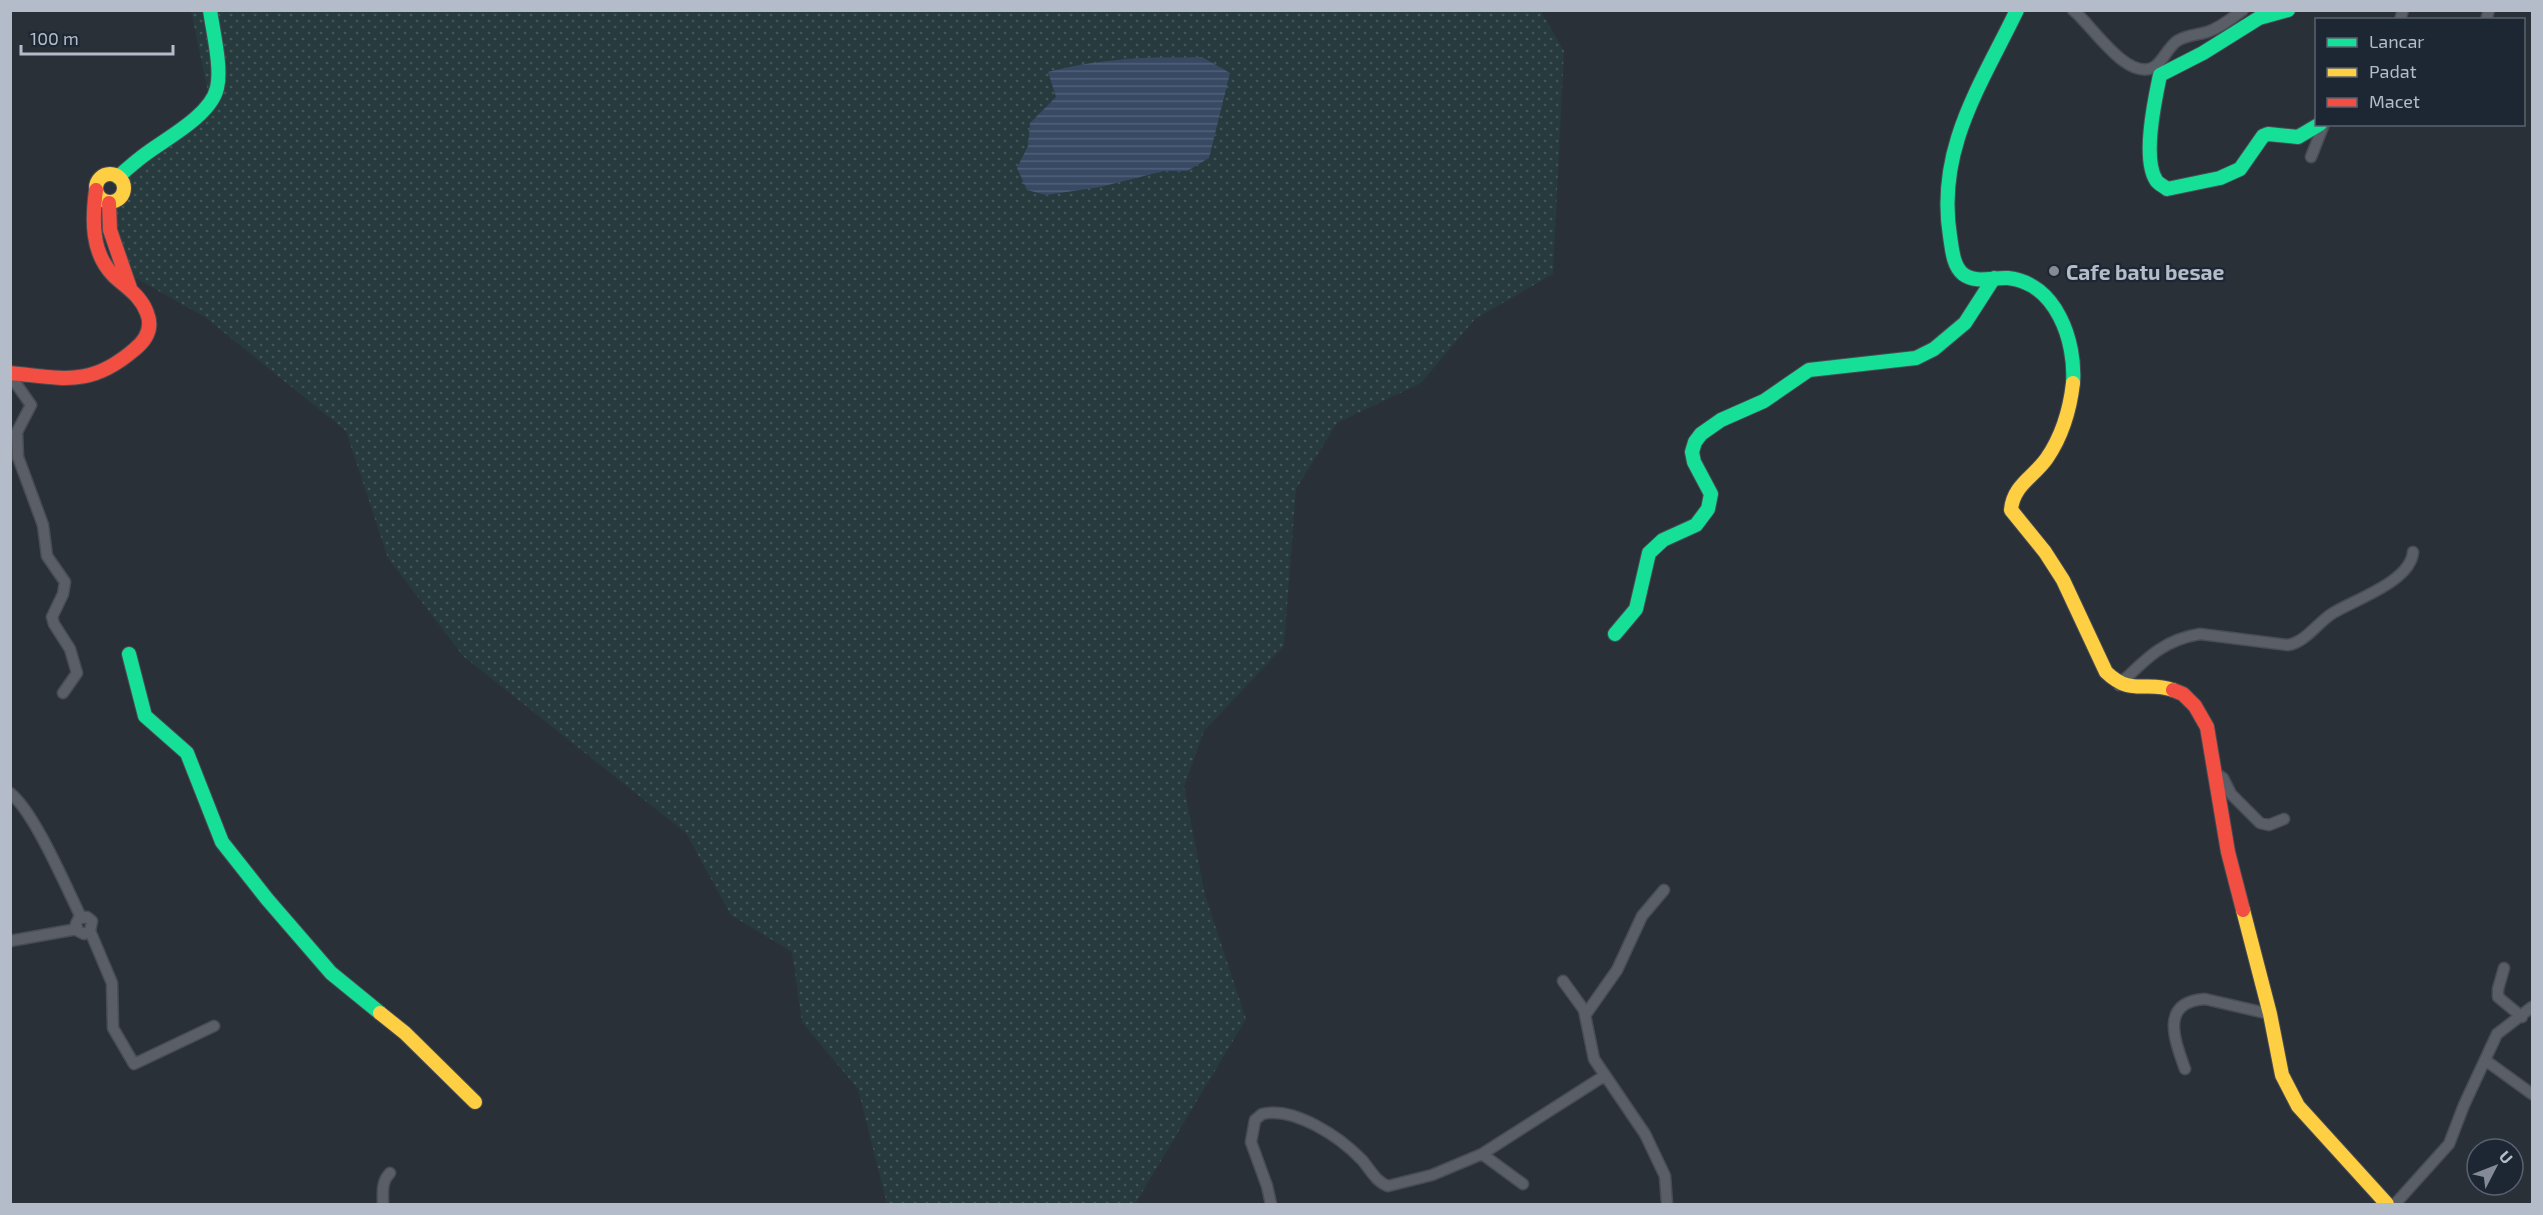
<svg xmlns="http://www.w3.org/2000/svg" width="2543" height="1215" font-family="'Exo 2',sans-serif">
<defs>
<pattern id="grass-dots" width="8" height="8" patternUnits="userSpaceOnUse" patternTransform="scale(1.5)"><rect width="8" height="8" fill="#273a3e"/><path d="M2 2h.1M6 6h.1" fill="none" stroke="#445559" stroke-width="1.8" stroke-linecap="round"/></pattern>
<pattern id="water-rules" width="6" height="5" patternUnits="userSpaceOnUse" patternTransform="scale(1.5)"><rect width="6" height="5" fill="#384963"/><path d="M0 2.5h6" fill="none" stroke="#526178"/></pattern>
</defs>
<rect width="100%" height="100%" fill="#2a3038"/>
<path fill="url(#grass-dots)" d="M1540,10l24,41 -11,223 -78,45 -54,64 -84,40 -41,66 -12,157 -80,85 -20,56 21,108 41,124 -111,185h-248l-29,-115 -56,-67 -10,-70 -61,-37 -45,-82 -223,-177 -75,-98 -42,-127 -141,-114 -89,-50 -15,-35 27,-55 83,-71 -20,-95z"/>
<path fill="url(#water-rules)" d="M1202,57l28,16 -21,85 -22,13h-23l-64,16 -54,8 -19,-5 -10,-22 11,-22 2,-23 26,-26 -8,-25c30,-8 61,-12 93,-14 20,-1 41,0 61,-1z"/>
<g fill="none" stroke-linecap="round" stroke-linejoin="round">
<g stroke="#484c53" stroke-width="13">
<path id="street" d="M2073,10c18,14 52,69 79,58 10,-4 15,-20 25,-27 9,-6 20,-6 30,-9 13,-4 25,-14 36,-22
M2400,20l3,-10
M2486,20l3,-10
M2311,157l13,-33
M10,375l21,30 -14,27 1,25 25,68 4,31 18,26 -2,12 -11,23 2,7 16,25 7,24 -14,20
M2119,685c26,-25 43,-45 81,-51l88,11c18,-3 30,-23 45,-32 23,-14 78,-32 80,-61
M2215,773l8,5 8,16 29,29 9,2 15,-6
M10,793c24,18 56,94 71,124
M90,931l-6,3 -6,-3 -2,-7 3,-6 8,-1 5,4 -2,10 22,52 1,45 21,36 80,-38
M10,941l67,-12
M2504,968l-6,21v8l24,20
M1563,981l21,29 10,49 51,75 20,42 2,28
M1586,1014l31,-44 25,-54 22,-26
M2485,1060l47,34
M2185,1069c-10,-28 -26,-67 20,-70l65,15
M1523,1184l-41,-30 122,-78
M383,1204c0,-11 -2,-22 7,-31
M1271,1204l-4,-18 -16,-44 4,-22 7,-6c32,-8 78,23 100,46 8,9 14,22 26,26l44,-11 50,-21
M2395,1204l54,-60 15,-39 33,-71 35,-27"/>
</g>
<g stroke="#484c53" stroke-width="16">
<path id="fast" d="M2017,10c-36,75 -81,139 -67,226 2,13 3,30 13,38 13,10 30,3 45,4 48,5 68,63 65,105
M2288,10l-29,8 -56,35 -43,22c-5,24 -18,83 -4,105 2,4 8,6 11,9l53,-11 20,-9 23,-33 5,-2 30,3 22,-13
M118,177c9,-8 19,-17 29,-24 20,-15 64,-38 70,-65 5,-20 -4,-56 -7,-78
M1615,634l21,-25 13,-56 14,-13 33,-15 12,-16 3,-15 -17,-32 -2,-10 3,-10 6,-8 20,-14 43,-19 45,-31 107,-12 18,-9 31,-26 29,-45
M129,654l16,62 42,37 35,89 45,57 64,74 49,40"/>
</g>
<g stroke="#484c53" stroke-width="16">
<path id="slow" d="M96 188a14 14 0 1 1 28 0a14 14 0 1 1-28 0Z
M2073,383c-3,26 -11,53 -26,75 -13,19 -34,27 -36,52l34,42 18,28 43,92c26,25 39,8 67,18
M2243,910l27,104 12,61 16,31 89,98
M380,1013l25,20 70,69"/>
</g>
<g stroke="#484c53" stroke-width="16">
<path id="jam" d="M109,203l1,27 20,58
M10,373c53,5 80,15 125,-24 11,-9 18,-21 12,-36 -6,-17 -20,-25 -33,-37 -23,-23 -22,-56 -18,-86
M2173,690l10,4 12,12 12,21 21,125 15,58"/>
</g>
<use href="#street" stroke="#5a5e66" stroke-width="10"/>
<use href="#fast" stroke="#16e098" stroke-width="14"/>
<use href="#slow" stroke="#ffcf43" stroke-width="14"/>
<use href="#jam" stroke="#f24e42" stroke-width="14"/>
</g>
<circle fill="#848b96" stroke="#1d2633" stroke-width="2" cx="2054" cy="271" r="6"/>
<g text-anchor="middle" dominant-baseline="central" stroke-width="4.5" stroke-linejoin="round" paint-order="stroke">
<g font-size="21" font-weight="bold" fill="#b4bcc9" stroke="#1d2633" text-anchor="start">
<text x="2066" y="271">Cafe batu besae</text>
</g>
</g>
<rect width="2543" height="1215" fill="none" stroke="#b4bcc9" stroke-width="24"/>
<rect x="2315" y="18" width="210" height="108" fill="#1d2633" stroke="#59626f" stroke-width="1.5"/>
<rect x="2327" y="38" width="30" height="9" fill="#16e098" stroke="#59626f" stroke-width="1.5"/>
<text x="2369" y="48" font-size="18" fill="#b4bcc9">Lancar</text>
<rect x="2327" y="68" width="30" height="9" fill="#ffcf43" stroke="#59626f" stroke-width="1.5"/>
<text x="2369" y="78" font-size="18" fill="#b4bcc9">Padat</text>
<rect x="2327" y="98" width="30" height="9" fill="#f24e42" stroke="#59626f" stroke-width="1.5"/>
<text x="2369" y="108" font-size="18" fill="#b4bcc9">Macet</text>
<g transform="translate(2495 1167) rotate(48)"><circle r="28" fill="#1d2633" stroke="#59626f" stroke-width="1.5"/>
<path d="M0-4.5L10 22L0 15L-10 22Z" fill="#848b96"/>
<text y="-9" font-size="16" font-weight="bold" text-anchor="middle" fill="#b4bcc9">U</text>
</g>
<path d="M21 45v9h152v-9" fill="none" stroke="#b4bcc9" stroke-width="3"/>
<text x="30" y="45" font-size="18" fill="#b4bcc9" stroke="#1d2633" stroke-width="4.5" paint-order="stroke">100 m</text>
</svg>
